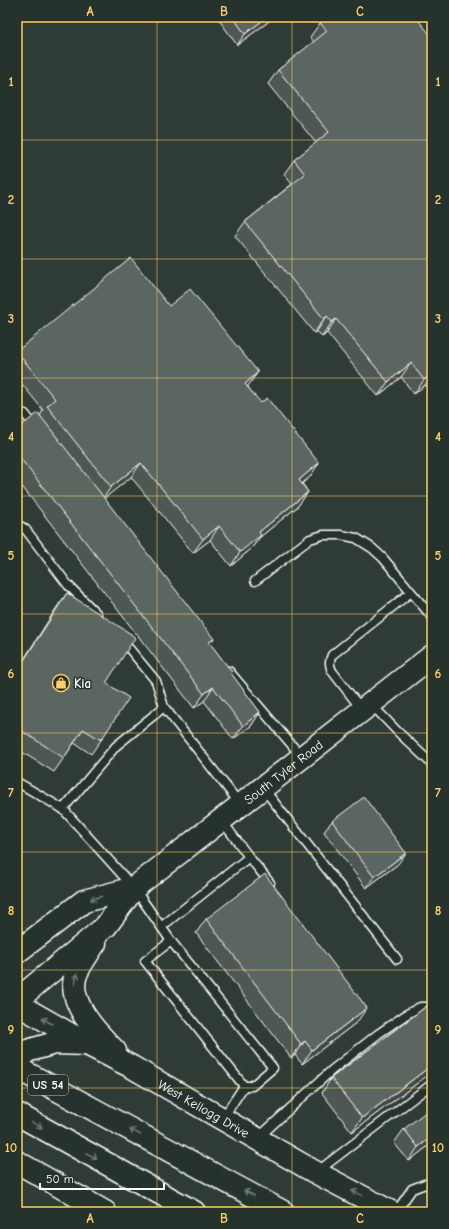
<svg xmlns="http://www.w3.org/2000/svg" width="449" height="1229" font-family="'Comic Neue',sans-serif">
<rect width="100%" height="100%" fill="#2f3b35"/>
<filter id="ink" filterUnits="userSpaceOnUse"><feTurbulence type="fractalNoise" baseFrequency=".025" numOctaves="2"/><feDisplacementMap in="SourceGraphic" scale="8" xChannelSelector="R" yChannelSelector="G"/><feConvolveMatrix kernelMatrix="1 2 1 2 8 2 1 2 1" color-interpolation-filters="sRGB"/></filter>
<g filter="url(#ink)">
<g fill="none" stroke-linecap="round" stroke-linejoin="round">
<g stroke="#fff" stroke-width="11">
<path id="lane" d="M25,414l10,13
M17,526l5,1 4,3 42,55 29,29
M255,581l55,-42 13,-4h18l15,3 16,10 11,10 49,59
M122,640l34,41 8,26
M229,671l73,86
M371,704l26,27 35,33
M362,710l-30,-39c-3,-6 -3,-10 0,-16l79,-63
M17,782l46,27 71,79 37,53 -26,20 99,125 -21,32
M263,788l134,171
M63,809l53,-63 48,-39 76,97
M249,857l21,26
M161,927l88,-70 -27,-36
M171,941l102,127 -21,18h-8
M258,1138l74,-68 46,-36 29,-20 13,-7h12
M318,1171l114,-87
M396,1212l16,-23 13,-5 7,3"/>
</g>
<g stroke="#fff" stroke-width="25">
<g id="secondary">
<path d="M95,943c-6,9 -13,19 -18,29 -13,28 20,61 38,79"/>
<path d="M17,952l67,-51 50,-13"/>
<path id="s1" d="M17,1000l89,-74 28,-38 298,-232"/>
<path id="s2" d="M17,1004l70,40 45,23 181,104 78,41"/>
<path d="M17,1060l10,-9 28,-8 31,1"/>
<path d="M17,1162l88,50"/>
</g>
</g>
<g stroke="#fff" stroke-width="25">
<path id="highway" d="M17,1068l266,144
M17,1114l177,98"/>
</g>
<use href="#lane" stroke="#26332d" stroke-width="8"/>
<use href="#secondary" stroke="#26332d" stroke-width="22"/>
<use href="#highway" stroke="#26332d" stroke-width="22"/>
</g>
<path fill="#4e5853" stroke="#fff" d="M217,17h54l-3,5 -31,23z
M320,23l112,14v357l-7,-9 -11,9 -13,-17 -23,19 -51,-63 -5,4 -5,-6 -3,2 -79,-97 10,-14 47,-38 -8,-10 10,-14 22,-17 -48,-59 10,-14 36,-28 -4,-5z
M169,306l79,80v1l62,90 -8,6 6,9 -10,14 -39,32 -8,11 -20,17 -21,-26 -17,13 -62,-76 -27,21 106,146 22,28 -1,2 29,38 -9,14 -18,13 -29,-38 -10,7 -177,-228v-51l23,-13 3,-6 -26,-32v-27z
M67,593l39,90 -5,57 -10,14 -17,-11 -20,29 -37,-23v-79l40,-63z
M332,821l66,43 -32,24 -42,-56z
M206,919l151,103 -55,42 -7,-9 -4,3 -95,-125z
M432,1002v70l-80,60 -30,-39 9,-15z
M404,1129l28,14 -23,18 -15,-18z"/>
<path fill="#404744" stroke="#fff" d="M267,17h4l-3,5 -31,23 8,-11z
M327,316l-10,15 -3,2 10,-14z
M336,319l-9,14 -5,4 10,-15z
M411,363l-10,14 -23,19 10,-14z
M258,372l-10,14 -13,12 10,-14z
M432,373v2l-7,10 -11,9 10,-14z
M141,463l-10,14 -30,24 10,-14z
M319,463l-9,14 -21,17 10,-14z
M308,492l-10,14 -39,32 -8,11 -20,17 9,-14 19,-20z
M219,526l-9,14 -17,13 10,-14z
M213,687l-9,14 -10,7 10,-14z
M260,712l-9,14 -18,13 10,-13z
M406,853l-8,11 -32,24 8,-11z
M367,1008l-10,14 -55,42 10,-14z
M305,1041l-10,14 -4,3 10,-14z
M432,1065v7l-80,60 10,-14z
M432,1137v6l-23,18 9,-14z"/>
<path fill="#5b6661" stroke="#fff" d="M233,17h34l-22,17z
M327,17h89l16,20v336l-8,7 -13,-17 -23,19 -52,-63 -4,3 -5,-6 -3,3 -79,-97 60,-48 -11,-14 35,-28 -51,-62 49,-39 -7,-8z
M131,258l38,48 21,-17 68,83 -13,12 16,19 6,-5 52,65 -20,17 9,12 -49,40 2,3 -21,17 -21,-26 -16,13 -62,-76 -30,24 -64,-81 8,-7 -38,-47v-1z
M38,413l176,226 -5,3 23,30 -1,1 29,39 -17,14 -30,-39 -9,7 -187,-240v-25z
M67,593l64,41 4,4 -29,45 23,15 -28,42 -18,-11 -19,29 -47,-30v-57z
M364,797l42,56 -32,24 -42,-56z
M265,874l102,134 -55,42 -7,-9 -4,3 -95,-125z
M432,1002v63l-70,53 -31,-40z
M432,1107v30l-14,10 -14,-18z"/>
<defs><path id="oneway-shaft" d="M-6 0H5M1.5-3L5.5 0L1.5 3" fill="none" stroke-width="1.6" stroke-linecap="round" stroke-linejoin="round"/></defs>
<g stroke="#727a76">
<use href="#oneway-shaft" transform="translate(96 898) rotate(164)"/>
<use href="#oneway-shaft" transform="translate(76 979) rotate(-80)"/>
<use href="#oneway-shaft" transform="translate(47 1021) rotate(-150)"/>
<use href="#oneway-shaft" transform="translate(37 1125) rotate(29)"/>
<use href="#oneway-shaft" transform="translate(135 1132) rotate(-152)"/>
<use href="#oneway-shaft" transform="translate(92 1156) rotate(29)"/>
<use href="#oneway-shaft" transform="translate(249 1193) rotate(-152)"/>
<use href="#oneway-shaft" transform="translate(357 1193) rotate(-152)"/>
</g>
</g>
<path fill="none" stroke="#ffd166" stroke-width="1" stroke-opacity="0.55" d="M157,17v1195M292,17v1195M17,140h415M17,259h415M17,378h415M17,496h415M17,614h415M17,733h415M17,852h415M17,970h415M17,1088h415"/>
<defs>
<g id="shop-ring" transform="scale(0.9)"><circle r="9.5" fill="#26332d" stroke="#ffd166" stroke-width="1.5"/><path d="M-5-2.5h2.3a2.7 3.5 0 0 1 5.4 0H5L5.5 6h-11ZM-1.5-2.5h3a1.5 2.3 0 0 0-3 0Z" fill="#ffd166"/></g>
</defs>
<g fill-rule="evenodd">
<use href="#shop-ring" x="61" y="683"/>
</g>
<g text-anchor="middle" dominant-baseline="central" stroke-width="3" stroke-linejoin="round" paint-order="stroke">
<rect fill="#26332d" stroke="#bec2c0" stroke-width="1" x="28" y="1075" width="40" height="20" rx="3"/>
<g font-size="12" font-weight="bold" fill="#fff">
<text x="48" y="1085">US 54</text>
</g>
<g font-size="13" font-weight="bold" fill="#fff" stroke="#26332d" text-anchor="start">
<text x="74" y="683">Kia</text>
</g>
<g font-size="13" fill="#fff" stroke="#26332d">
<text stroke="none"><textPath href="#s1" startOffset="352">South Tyler Road</textPath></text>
<text stroke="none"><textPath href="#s2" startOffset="214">West Kellogg Drive</textPath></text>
</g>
</g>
<rect width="449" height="1229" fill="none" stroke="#26332d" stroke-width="44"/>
<path d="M40 1183v6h124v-6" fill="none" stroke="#ffffff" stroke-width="2"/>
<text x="46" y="1183" font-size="12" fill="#ffffff" stroke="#26332d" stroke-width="3" paint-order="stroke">50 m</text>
<rect x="22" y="22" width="405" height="1185" fill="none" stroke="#ffd166" stroke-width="1.5"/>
<g font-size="13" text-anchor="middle" font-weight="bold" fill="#ffd166">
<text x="90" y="16">A</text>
<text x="224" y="16">B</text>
<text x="360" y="16">C</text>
<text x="11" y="86">1</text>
<text x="438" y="86">1</text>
<text x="11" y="204">2</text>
<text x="438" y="204">2</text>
<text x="11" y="323">3</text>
<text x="438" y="323">3</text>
<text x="11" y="441">4</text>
<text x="438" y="441">4</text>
<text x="11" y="560">5</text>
<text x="438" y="560">5</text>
<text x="11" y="678">6</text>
<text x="438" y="678">6</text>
<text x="11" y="797">7</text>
<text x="438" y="797">7</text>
<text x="11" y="915">8</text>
<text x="438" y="915">8</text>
<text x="11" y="1034">9</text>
<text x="438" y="1034">9</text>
<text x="11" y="1152">10</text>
<text x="438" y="1152">10</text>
<text x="90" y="1223">A</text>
<text x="224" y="1223">B</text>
<text x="360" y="1223">C</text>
</g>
</svg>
